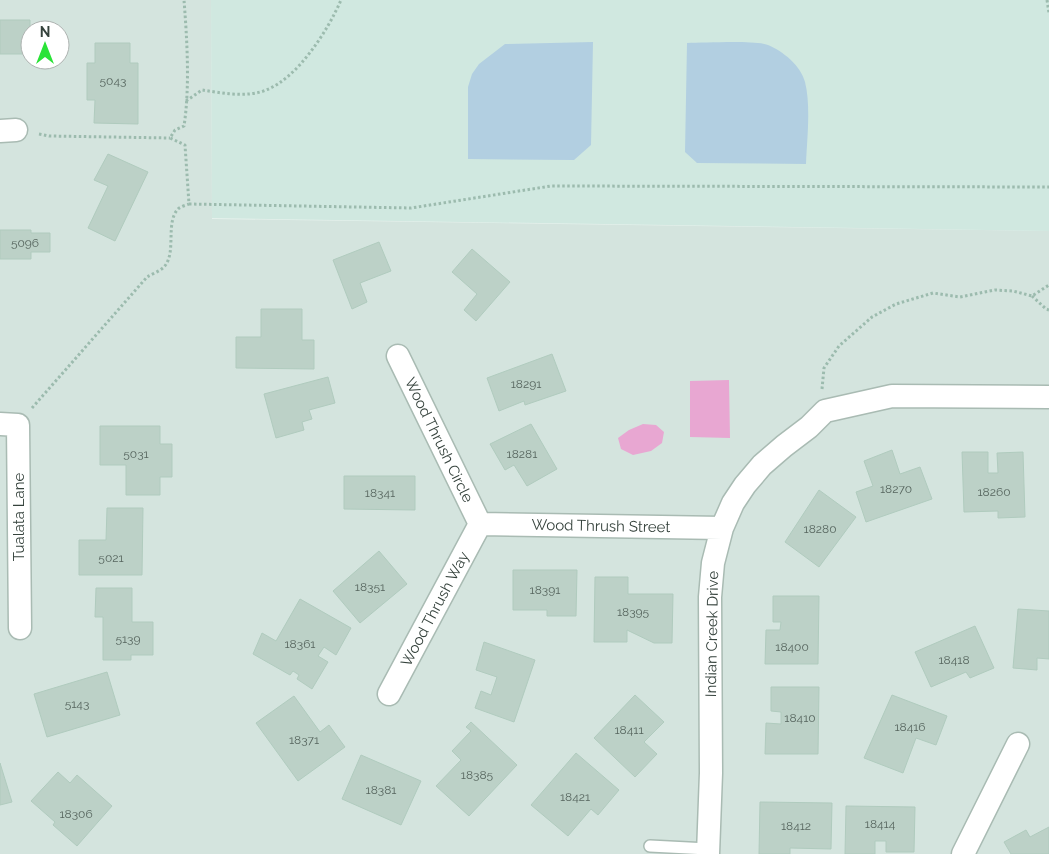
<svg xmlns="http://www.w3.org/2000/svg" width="1049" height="854" font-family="Raleway,sans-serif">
<rect width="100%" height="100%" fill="#e5f1ec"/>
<path fill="#d4e4de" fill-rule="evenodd" d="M0,0h211l1,219 837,12v623h-1049zM30,30h30v30h-30z"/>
<path fill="#d0e8e0" d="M211,0h838v231l-837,-13z"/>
<path fill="#b2cfe1" d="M593,42l-2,103 -17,15 -106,-1v-72l4,-13 7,-10 26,-20z
M687,43c18,0 67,-3 81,2 15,6 33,21 37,37 6,23 2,58 1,82l-109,-1 -12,-11z"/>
<path fill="#e8a7d2" d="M729,380l1,58 -40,-1v-56z
M643,424l13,1 8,7 -2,11 -11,8 -18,4 -12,-6 -3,-11 11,-8z"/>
<path fill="#bcd1c7" stroke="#b0cbbe" d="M0,20h30v34h-30z
M95,43h35v20h8v61l-44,-1 1,-23h-8v-37h8z
M108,154l40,18 -33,69 -27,-13 20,-42 -14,-6z
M0,230h31v3h19v19h-19v7h-31z
M379,242l12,29 -31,12 7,19 -15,7 -19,-49z
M472,249l38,33 -34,39 -12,-11 13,-16 -25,-22z
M261,309h41v31h12v29l-78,-1v-31h25z
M552,354l14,37 -41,14 -1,-4 -25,10 -12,-33z
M328,377l7,26 -26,7 3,9 -10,3 2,8 -28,8 -12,-44z
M531,424l26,45 -30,17 -13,-21 -9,5 -15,-26z
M100,426h60v18h12v33h-12v18h-34v-30h-26z
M892,450l8,24 20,-7 12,32 -66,23 -10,-30 17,-6 -9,-25z
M962,452h26v21h10l-1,-20 26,-1 2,65 -27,1v-7l-34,1z
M344,476h71v34l-71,-1z
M819,490l37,27 -37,50 -34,-25z
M107,508h36l-1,67h-63v-35h27z
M379,551l28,33 -47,39 -27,-32z
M513,570h64l-1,46h-29v-6h-34z
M595,577h33v17h45l-1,49h-18l-27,-13v12h-33z
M96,588h36v34h21v33h-22v5h-28v-43h-8z
M773,596h46l-1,68h-53l1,-34h14l1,-8h-8z
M300,599l51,29 -15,27 -12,-8 -6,9 10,6 -16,27 -15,-10 2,-4 -6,-4 -3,4 -37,-21 9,-21 14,8z
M1018,609l31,2v48l-12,-1v12l-24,-2z
M975,626l19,42 -24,10 -4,-6 -35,15 -16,-35z
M484,642l51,18 -21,62 -39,-14 6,-17 10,4 6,-18 -21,-7z
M107,672l13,43 -73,22 -13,-43z
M771,687h48l-1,67h-53l1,-31 15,1v-12l-10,-1z
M635,695l29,27 -20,20 13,12 -22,23 -41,-39z
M892,695l55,21 -11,29 -20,-7 -13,35 -39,-15z
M294,696l26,36 9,-7 16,22 -47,34 -42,-58z
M471,722l46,43 -48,51 -33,-30 25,-26 -9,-9 19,-20 -5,-4z
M576,753l43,37 -21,25 -7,-6 -23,27 -37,-31z
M361,755l60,26 -20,44 -59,-26z
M0,763l12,39 -12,3z
M58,772l12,11 7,-8 35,31 -35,40 -24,-21 2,-3 -24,-21z
M760,802l72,1 -1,46 -41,-1v6h-31z
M846,806l69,1 -1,45h-28v-11h-11v13h-30z
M1049,827v27h-38l-7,-12 22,-12 4,7z"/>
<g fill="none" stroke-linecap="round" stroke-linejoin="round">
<g stroke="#a9bbb3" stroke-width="14">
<path id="service" d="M650,846l58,3"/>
</g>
<g stroke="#a9bbb3" stroke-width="25">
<path id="minor" d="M0,131l16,-1
M398,356l82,168
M0,424l18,1 2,203
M480,524l242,4
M389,694l91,-170
M708,854l3,-81 -1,-176 3,-34 9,-35 11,-25 12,-18 17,-20 22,-19 25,-19 16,-16 67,-15 157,1
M963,854l55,-110"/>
</g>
<path stroke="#9cbbae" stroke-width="3" stroke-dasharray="2.5 2.5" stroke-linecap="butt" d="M1047,0l2,13
M186,101l16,-11c20,3 45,8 64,0 32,-12 62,-60 75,-90
M39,134l10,2 121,2
M189,204l222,4 140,-22 498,1
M1032,296l14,13 3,1
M822,389l2,-21 15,-22 33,-29 24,-13 37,-11 27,4 35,-7 18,1 19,5 17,-11
M32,408l115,-131c5,-3 13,-6 17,-10 13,-14 1,-44 14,-58 2,-2 8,-4 11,-5l-4,-59 -15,-7 5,-8 9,-4c6,-39 3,-87 0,-126"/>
<use href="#service" stroke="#fff" stroke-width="11"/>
<use href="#minor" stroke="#fff" stroke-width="22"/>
</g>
<g text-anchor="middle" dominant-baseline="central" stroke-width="4" stroke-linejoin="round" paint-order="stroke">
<g font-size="12" fill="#57665f">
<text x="113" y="81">5043</text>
<text x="25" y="243">5096</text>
<text x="526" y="384">18291</text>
<text x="136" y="454">5031</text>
<text x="522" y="454">18281</text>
<text x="896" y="489">18270</text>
<text x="994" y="492">18260</text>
<text x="380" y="493">18341</text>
<text x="820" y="529">18280</text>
<text x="111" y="558">5021</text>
<text x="370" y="587">18351</text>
<text x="545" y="590">18391</text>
<text x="633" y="612">18395</text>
<text x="128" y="639">5139</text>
<text x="300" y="644">18361</text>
<text x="792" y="647">18400</text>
<text x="954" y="660">18418</text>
<text x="77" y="704">5143</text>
<text x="800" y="718">18410</text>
<text x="910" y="727">18416</text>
<text x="629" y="730">18411</text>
<text x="304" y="740">18371</text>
<text x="477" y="775">18385</text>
<text x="381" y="790">18381</text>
<text x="575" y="797">18421</text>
<text x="76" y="814">18306</text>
<text x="880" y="824">18414</text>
<text x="796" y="826">18412</text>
</g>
<g font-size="15" fill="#35423c" stroke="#fff">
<text transform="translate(439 440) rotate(64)">Wood Thrush Circle</text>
<text transform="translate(19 517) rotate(-90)">Tualata Lane</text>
<text transform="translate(601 526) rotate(1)">Wood Thrush Street</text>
<text transform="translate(435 609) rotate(-62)">Wood Thrush Way</text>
<text transform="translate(712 634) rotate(-89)">Indian Creek Drive</text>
</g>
</g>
<g transform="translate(45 45)"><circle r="24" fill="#ffffff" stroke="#aeb3b1"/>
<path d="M0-4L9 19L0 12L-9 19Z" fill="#2ae337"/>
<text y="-8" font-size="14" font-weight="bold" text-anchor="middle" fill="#35423c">N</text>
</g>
</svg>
